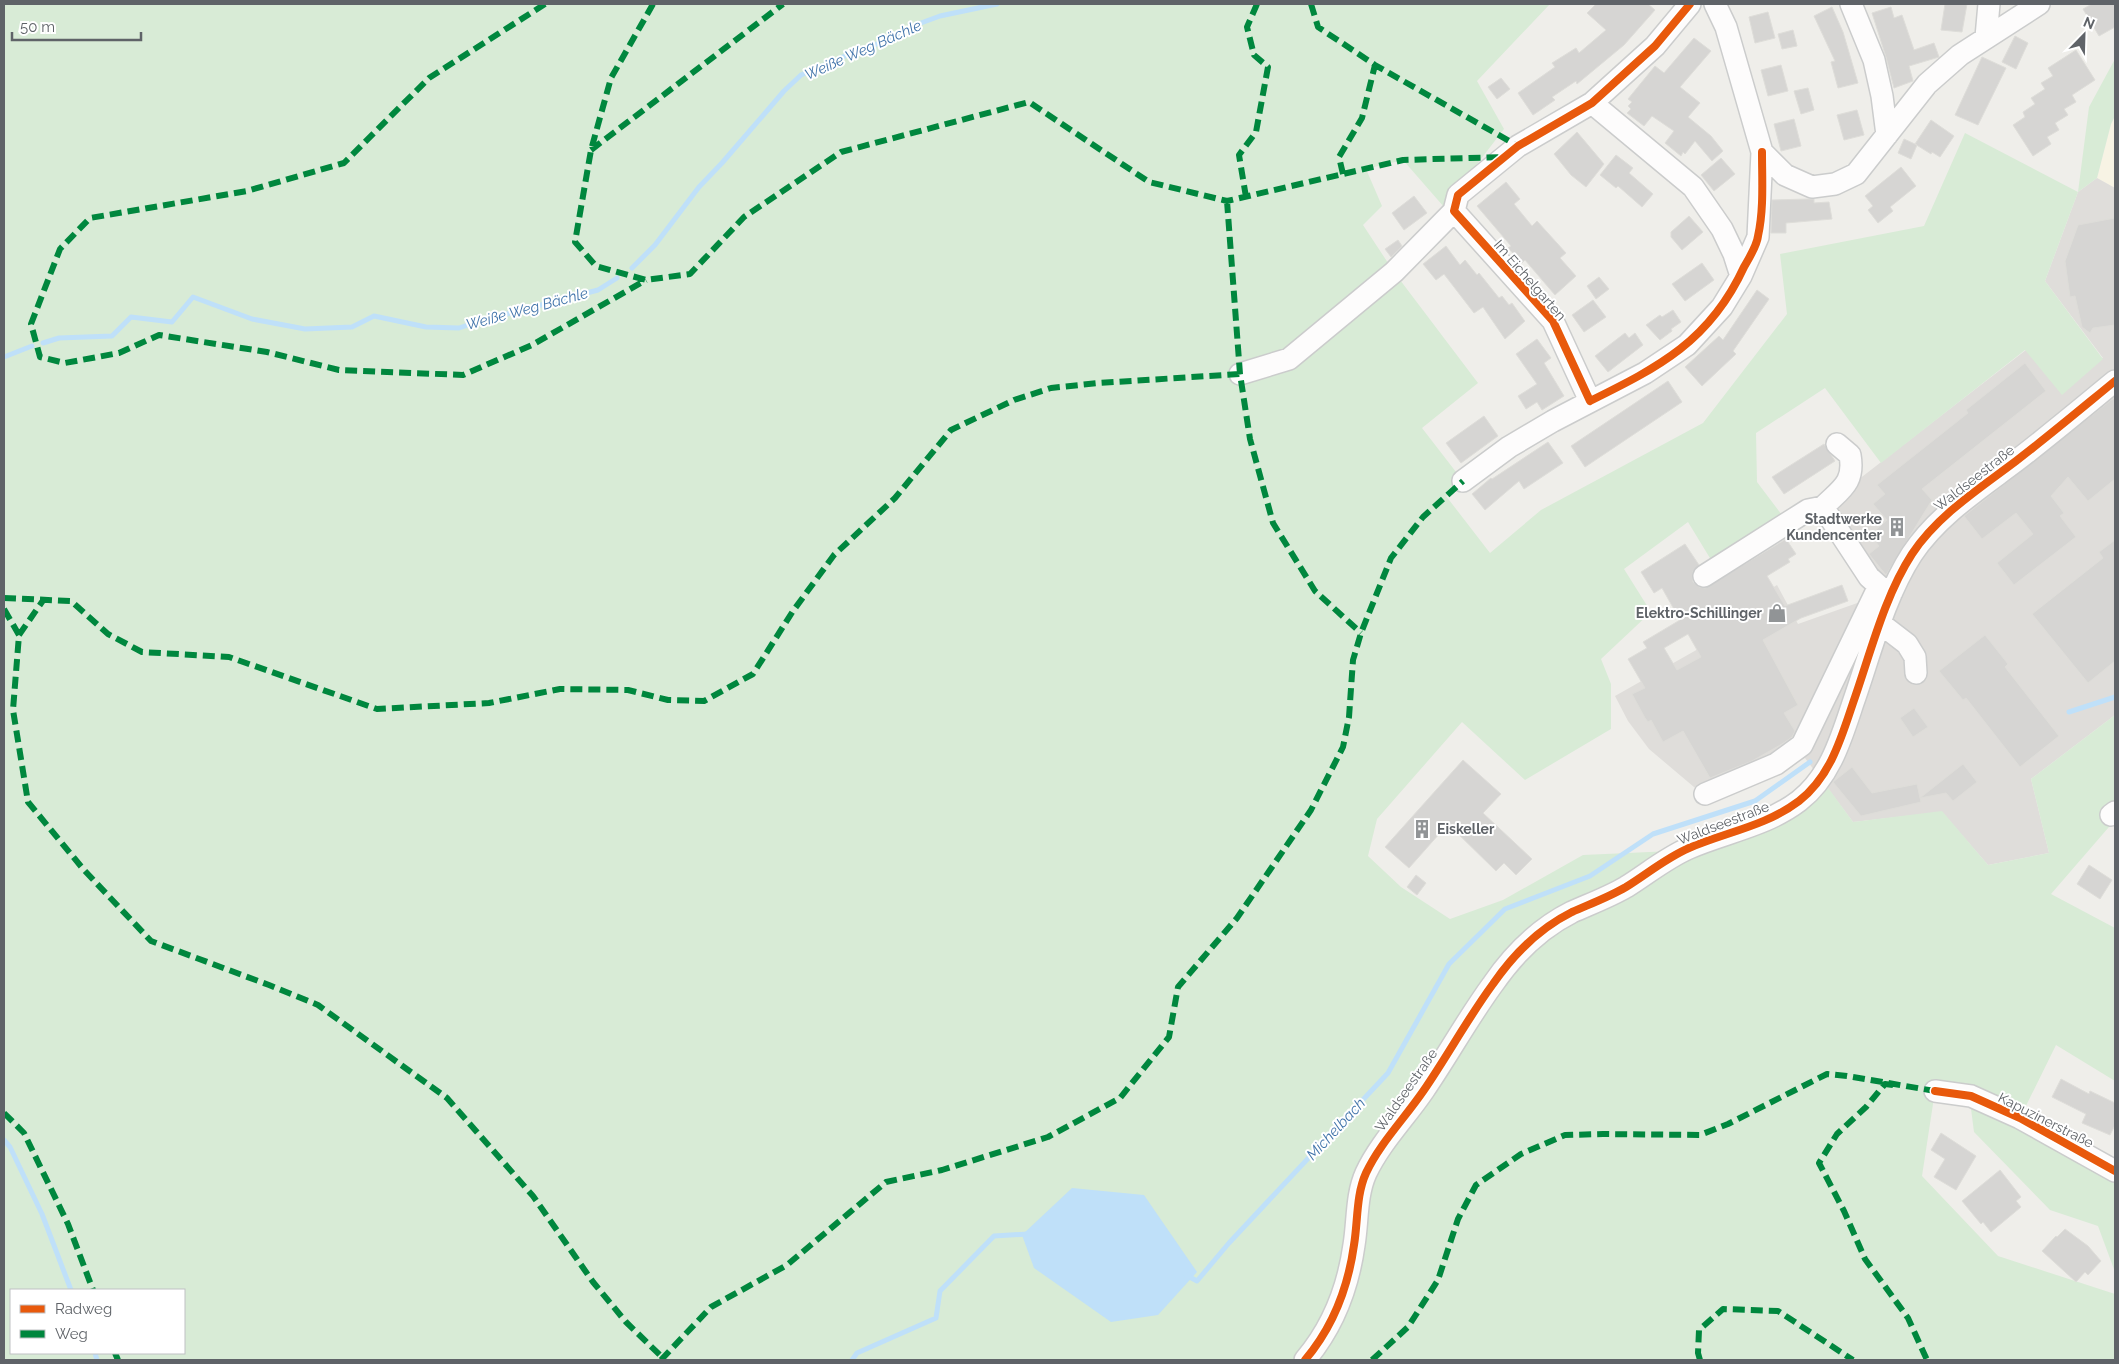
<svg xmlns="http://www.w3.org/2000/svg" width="2119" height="1364" font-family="Raleway,sans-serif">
<rect width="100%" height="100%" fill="#efeeea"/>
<path fill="#f7f3e4" d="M2115,116v72l-18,-10 14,-54z"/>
<path fill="#dfddda" d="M2097,178l18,10v527l-84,64 18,74 -61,12 -46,-53 -89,10 -48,-64 -98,40 -58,-49 -21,-28 -13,-25 138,-78 8,-23 16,-10 21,39 65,-23 6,-24 -46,-70 203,-157 77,8 -58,-77 33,-89z"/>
<path fill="#d8ebd6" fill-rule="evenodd" d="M4,4h1546l-73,77 27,48 -60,78 -41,-47 -37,9 16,37 -19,19 31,47 84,111 -56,45 41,53 -17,15 44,57 51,-43 162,-87 84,-109 -7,-60 144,-28 41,-93 113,59 11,-85 26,-48v57l-4,8 -14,54 -19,14 -33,89 58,78 -41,36 -37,-45 -144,113 -56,-75 -69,45 1,49 31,41 -72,45 -28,-46 -64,47 27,43 -50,47 10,25v45l-86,51 -63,-58 -85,97 -9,37 33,31 49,32 53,-19 80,-45 111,-5 132,-65 27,37 89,-11 46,54 61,-12 -18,-74 84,-64v105l-64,74 64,34v153l-59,-36 -36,73 95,53v101l-17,-46 -48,-16 -76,-78 -4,-31 -35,-10 -13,85 76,80 117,38v66h-2111zM11,1290h173v63h-173z"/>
<path fill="#bfe0f9" d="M1072,1188l72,7 53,77 -39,43 -47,7 -77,-54 -12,-33z"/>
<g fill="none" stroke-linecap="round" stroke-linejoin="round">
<path stroke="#bfe0f9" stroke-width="5" d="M632,268l23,-23 44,-58 23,-24 62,-72 17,-16 44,-19 53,-20 23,-13 19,-7 57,-12
M43,343l16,-5 53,-2 19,-19 41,5 21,-25 59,22 53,10 47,-2 22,-11 52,11 33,1 21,-7 118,-31 19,-12
M4,357l28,-11
M2069,712l46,-15
M4,1140l6,7 32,67 29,76
M1186,1275l11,6 32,-38 159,-170 61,-109 56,-55 85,-33 63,-42 102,-33 55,-39
M95,1353l2,7
M852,1360l5,-7 79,-35 4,-27 54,-55 34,-2"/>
</g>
<path fill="#d6d5d3" stroke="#deddd9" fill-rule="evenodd" d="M1596,4h52l7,6 -31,35 -47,39 -1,-3 -24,16 3,3 -22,15 -15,-22 37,-26 -3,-4 24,-15 3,5 27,-23 -19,-17z
M1945,4h22l-5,28 -21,-2z
M2092,4h23v23l-16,9 -16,-27z
M1832,7l11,25 15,51 -20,5 -7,-26 4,-1 -21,-45z
M1891,7l3,11 8,-3 12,35 20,-7 5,14 -30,9 4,15 -19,7 -8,-31 -14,-44z
M1768,12l7,26 -20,5 -6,-26z
M1793,30l4,16 -15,3 -4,-15z
M2015,36l13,7 -12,26 -14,-7z
M1694,38l17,13 -31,36 20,16 -12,14 23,19 12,15 -11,10 -17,-20 -10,13 -2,-2 -2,4 -16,-13 9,-12 -22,-15 -8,10 -17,-13 4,-4 -3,-3 4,-4 -4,-3 27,-33 9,7z
M2076,50l19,30 -23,15 4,7 -12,7 4,6 -13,8 4,7 -12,7 4,7 -18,12 -20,-31 12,-8 -2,-5 12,-8 -4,-6 14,-9 -4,-6 12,-7 -5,-8z
M1982,57l24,11 -28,57 -23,-10z
M1781,65l7,26 -20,5 -7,-26z
M1501,78l9,11 -13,10 -9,-12z
M1808,88l6,22 -13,4 -7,-23z
M1857,110l7,25 -20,5 -7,-25z
M1794,119l7,27 -20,5 -7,-27z
M1931,120l23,16 -14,21 -8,-5 -1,2 -16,-10z
M1577,132l27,32 -18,23 -15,-12 -17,-21z
M1904,139l13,6 -6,14 -13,-6z
M1616,155l17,13 -4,5 24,21 -11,13 -24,-21 -2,2 -16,-13z
M1721,158l14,16 -21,17 -13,-16z
M1901,167l15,19 -26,21 3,4 -15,12 -10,-13 5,-4 -8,-10z
M1506,182l14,17 -6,5 18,22 5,-5 29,32 -6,5 16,18 -21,19 -30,-35 -3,3 -14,-15 3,-2 -34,-40z
M1414,196l13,17 -23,17 -12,-17z
M1808,199h6v4l15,-1 3,17 -46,4v10h-15l1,-33z
M1689,216l14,16 -21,18 -11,-13v-5z
M2115,218v107l-22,3 -3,5 -8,-6 -7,-31 -5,1 -5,-36 13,-36z
M1398,240l4,6 -11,11 -6,-8z
M1446,246l14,19 5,-5 12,15 2,-2 20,25 3,-2 7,9 3,-2 12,17 1,1 -20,18 -22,-32 -9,6 -30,-39 -8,6 -13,-16z
M1702,263l12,17 -29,21 -13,-17z
M1599,277l10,12 -13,10 -9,-13z
M1757,290l12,9 -36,52 3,3 -34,32 -17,-19 34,-31 4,4z
M1593,300l13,17 -22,15 -12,-17z
M1673,310l8,12 -10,7 1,2 -12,9 -14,-15 14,-10 2,2z
M1625,333l4,5 6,-5 8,12 -35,27 -13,-16z
M1537,339l14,19 -7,5 20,33 -22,14 -5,-8 -11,7 -8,-13 19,-12 -21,-30z
M2025,363l21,28 -124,98 10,11 -46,75 -17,-21 10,-8 -9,-11 17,-15 -14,-16 12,-10 -8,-9 91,-72 -2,-3z
M1668,381l14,21 -97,65 -14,-21z
M2115,397v82l-27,22 -20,-24 -17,19 13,17 -4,3 16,21 -62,48 -17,-22 36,-29 -17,-21 -34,26 -18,-23z
M1484,416l14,20 -37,27 -15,-20z
M1548,442l15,21 -39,26 -5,-8 -34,29 -13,-16 19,-16 1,1z
M1824,444l11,17 -51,33 -12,-17z
M1786,539l10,15 -8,5 2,3 -23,14 18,30 57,-21 6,16 -47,17 -38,22 35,65 -14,8 11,18 -3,6 -10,7 -30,17 -42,17 -27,-47 -20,11 -12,-22 -3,2 -3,-4 -13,-24 13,-6 -17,-29 19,-11 -4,-6 37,-22 -18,-32 -8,5 -13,-21 44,-28 14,21 -6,6v11l6,5 6,1zM1688,634l13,23 -24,13 -13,-22z
M2115,540v121l-27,22 -56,-69 71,-56 -4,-6z
M1985,635l23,29 -3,3 54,69 -39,31 -54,-69 -3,2 -24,-29z
M1914,708l14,19 -15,10 -13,-19z
M1463,760l38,34 -18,19 49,46 -16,16 -12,-12 -8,8 -48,-47 -39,44 -24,-21z
M1963,764l14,18 -24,19 -7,-8 -26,5 1,4 -60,14 -28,-34 19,-15 20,26 45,-9 3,14z
M2089,865l23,15 -12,19 -23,-15z
M1416,875l10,8 -9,12 -10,-8z
M2061,1079l28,15 1,-3 25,12v22l-5,10 -28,-12 4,-9 -34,-17z
M1941,1133l35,23 -20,34 -22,-13 11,-18 -14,-9z
M2000,1170l21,27 -5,4 5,6 -30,25 -8,-10 -2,2 -19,-23z
M2065,1229l23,17 13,15 -13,14 -3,-3 -9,10 -34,-31 14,-15 1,1z"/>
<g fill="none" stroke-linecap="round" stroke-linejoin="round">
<g stroke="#cbcccc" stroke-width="24">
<path id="minor" d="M1715,4l11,23 36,125 23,23 27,12 23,-3 21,-10 71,-90 33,-29 79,-51
M1851,4l23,56 8,36 5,39
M1986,37l3,-33
M1592,103l101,84 29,42 12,25 7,22
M1454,211l99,110 37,80
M1240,374l49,-15 105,-87 60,-61 4,-16 60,-49 74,-43 63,-57 35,-42
M1837,444l13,11c5,28 -9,34 -27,52l46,70 10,9 13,6
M1463,481l46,-34 44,-26 92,-48 42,-28 35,-38 19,-31 17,-39 4,-85
M1704,576l104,-66 15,-3
M1881,624l26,20 8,13 1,16
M1705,794l71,-30 26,-19 77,-159
M2111,815l4,-3
M1935,1091l36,5 49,22 95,53
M1305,1360c28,-33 43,-72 49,-115 4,-24 2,-50 12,-72 14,-30 39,-55 58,-83 24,-35 44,-72 69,-106 20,-29 47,-56 79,-72 18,-8 37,-15 54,-25 21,-13 40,-29 63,-39 37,-16 77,-22 110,-47 31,-24 42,-62 54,-98 17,-48 31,-106 59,-149 26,-39 67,-65 104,-93 34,-26 66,-53 99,-80"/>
</g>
<use href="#minor" stroke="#fdfcfc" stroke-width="21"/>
<path stroke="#00873e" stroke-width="6" stroke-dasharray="12 6" stroke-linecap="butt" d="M545,4l-116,74 -85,85 -97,28 -157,27 -30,31 -29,75 9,33 25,6 54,-10 40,-18 108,17 72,18 124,5 69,-30 114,-65
M653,4l-42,74 -20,72 -16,92 21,24 50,14 44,-6 54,-57 97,-65 188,-50 120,80 78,19 176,-41 100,-3
M1311,4l7,23 57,38 143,81
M591,150l192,-146
M1343,174l-4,-17 23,-39 13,-53
M1246,197l-7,-42 17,-23 12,-65 -14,-12 -7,-28 10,-23
M1227,201l13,173 10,65 23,84 42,68 46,42
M4,598l67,3 37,33 34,18 87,5 148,52 112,-6 71,-14 68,1 40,10 36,1 49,-27 40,-63 41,-56 61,-57 56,-68 63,-30 37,-12 48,-5 141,-9
M4,609l15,26 -6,75 15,92 56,68 67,71 118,44 49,20 129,93 86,98 60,86 33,40 37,36
M19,635l25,-36
M1893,1085l-8,-1 -19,23 -29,27 -18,29 25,48 21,48 43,59 19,42
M4,1113l20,20 44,91 25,66
M115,1353l3,7
M661,1360l50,-53 76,-42 99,-83 56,-12 106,-33 72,-39 49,-61 9,-50 59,-69 74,-108 32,-63 6,-30 4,-57 8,-27 30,-75 32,-41 40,-36
M1372,1360l36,-33 30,-47 20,-61 18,-34 45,-31 44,-19 38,-1 97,1 28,-11 99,-50 20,2 88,15
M1700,1360l-2,-7 1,-23 24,-21 55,2 75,49"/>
<g stroke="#fff" stroke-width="11">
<path id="cycleway" d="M1690,4l-35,42 -63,57 -74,43 -60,49 -4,16 99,110 37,80c69,-34 120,-60 154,-134 5,-9 13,-21 14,-31 6,-27 4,-56 4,-84
M1935,1091l36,5 49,22 95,53
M1305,1360c28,-33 43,-72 49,-115 4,-24 2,-50 12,-72 14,-30 39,-55 58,-83 24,-35 44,-72 69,-106 20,-29 47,-56 79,-72 18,-8 37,-15 54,-25 21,-13 40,-29 63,-39 37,-16 77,-22 110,-47 31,-24 42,-62 54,-98 17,-48 31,-106 59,-149 26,-39 67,-65 104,-93 34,-26 66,-53 99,-80"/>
</g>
<use href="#cycleway" stroke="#e8590c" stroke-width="8"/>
</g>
<defs>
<g id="building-bare" transform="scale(1.5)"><path d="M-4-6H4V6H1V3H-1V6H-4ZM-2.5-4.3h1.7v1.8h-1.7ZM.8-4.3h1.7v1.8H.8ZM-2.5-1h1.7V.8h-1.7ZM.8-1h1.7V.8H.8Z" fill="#919496" stroke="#fff" stroke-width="2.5" paint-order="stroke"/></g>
<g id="shop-bare" transform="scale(1.5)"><path d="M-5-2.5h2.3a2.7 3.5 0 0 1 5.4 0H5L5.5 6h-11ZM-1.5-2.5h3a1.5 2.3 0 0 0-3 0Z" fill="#919496" stroke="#fff" stroke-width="2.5" paint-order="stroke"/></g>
</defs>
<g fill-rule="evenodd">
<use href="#building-bare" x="1897" y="527"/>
<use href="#shop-bare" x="1777" y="613"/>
<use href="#building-bare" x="1422" y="829"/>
</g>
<g text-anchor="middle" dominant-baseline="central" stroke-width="4" stroke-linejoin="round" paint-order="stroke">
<g font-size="14" fill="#5f6368" stroke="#fff">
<text transform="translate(1530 280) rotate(49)">Im Eichelgarten</text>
<text transform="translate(1974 478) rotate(-38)">Waldseestraße</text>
<text transform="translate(1723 823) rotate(-21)">Waldseestraße</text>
<text transform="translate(1406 1090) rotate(-55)">Waldseestraße</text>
<text transform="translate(2046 1120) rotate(27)">Kapuzinerstraße</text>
</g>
<g font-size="14" font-weight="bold" fill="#5f6368" stroke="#fff" text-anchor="end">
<text x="1882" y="519">Stadtwerke<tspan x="1882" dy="16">Kundencenter</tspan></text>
<text x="1762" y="613">Elektro-Schillinger</text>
<text x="1437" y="829" text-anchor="start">Eiskeller</text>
</g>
<g font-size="15" font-style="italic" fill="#4174aa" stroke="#fff">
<text transform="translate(863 50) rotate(-24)">Weiße Weg Bächle</text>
<text transform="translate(527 309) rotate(-15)">Weiße Weg Bächle</text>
<text transform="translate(1336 1129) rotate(-47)">Michelbach</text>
</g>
</g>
<rect width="2119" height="1364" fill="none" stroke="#5f6368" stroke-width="10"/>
<rect x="10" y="1289" width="175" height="65" fill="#ffffff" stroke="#bfc1c3"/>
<rect x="20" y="1305" width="25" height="8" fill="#e8590c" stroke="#bfc1c3"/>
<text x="55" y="1314" font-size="15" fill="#5f6368">Radweg</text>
<rect x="20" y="1330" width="25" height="8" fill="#00873e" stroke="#bfc1c3"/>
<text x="55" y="1339" font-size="15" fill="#5f6368">Weg</text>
<g transform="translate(2084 35) rotate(23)" stroke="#ffffff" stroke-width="4" paint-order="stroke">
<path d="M0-4L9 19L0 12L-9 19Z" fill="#5f6368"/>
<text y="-8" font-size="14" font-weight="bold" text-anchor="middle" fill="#5f6368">N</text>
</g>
<path d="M12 32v8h129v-8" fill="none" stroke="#5f6368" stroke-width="2.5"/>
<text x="20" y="32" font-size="15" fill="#5f6368" stroke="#ffffff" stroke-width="4" paint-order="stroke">50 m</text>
</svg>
